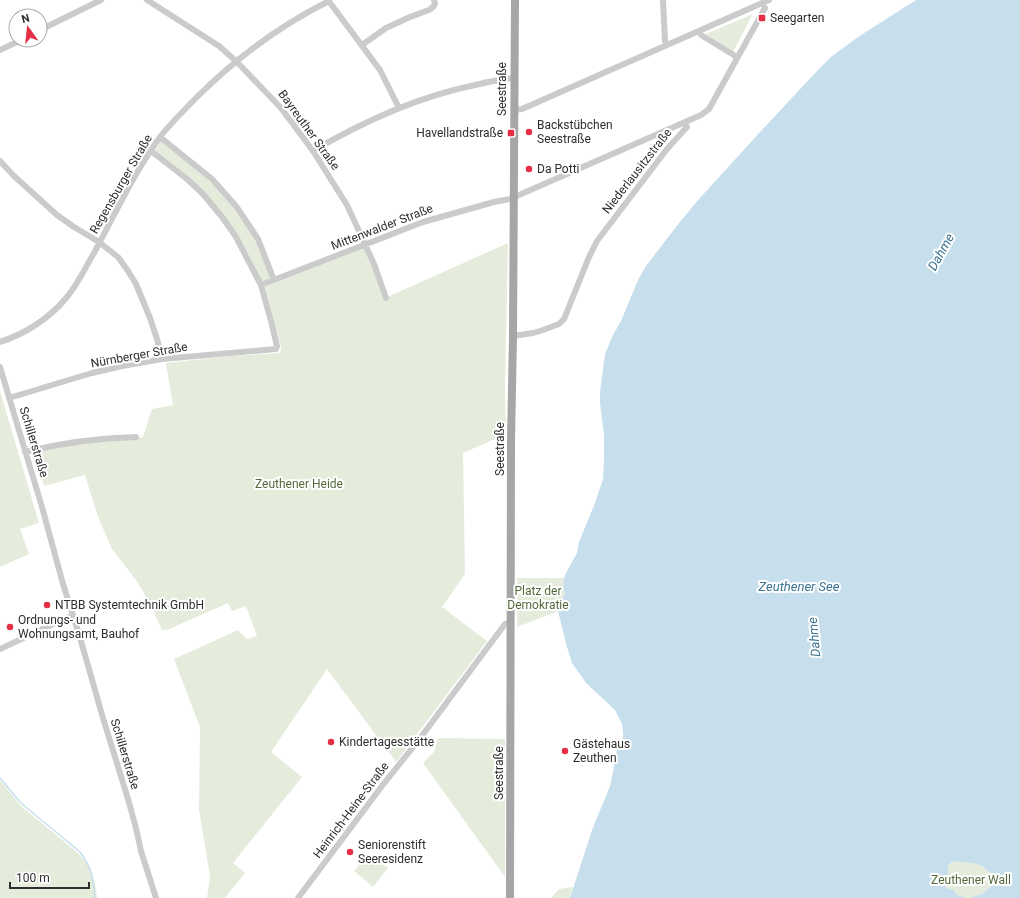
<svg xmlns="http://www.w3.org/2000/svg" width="1020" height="898" font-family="Roboto,sans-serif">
<rect width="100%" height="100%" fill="#fff"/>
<path fill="#e5ecdc" d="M753,14l-20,38 -27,-18z
M161,141l55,45 15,18 25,37 15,37 -5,3h-4l-17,-34 -14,-21 -76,-75z
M508,243l-3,142 1,49 -43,19 2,121 -23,33 45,34 -91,121 -69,-93 -56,83 31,25 -69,86 12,10 -20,25h-18l3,-21 -11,-68 1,-82 -26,-68 64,-29 9,9 10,-3 -11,-30 -14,5 -4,-8 -61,27h-5l-13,-28 -13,-22 -24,-31 -14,-32 -13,-42 -41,11 -10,-33 27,-7 82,-9 9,-28 21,-4 -7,-42 65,-7 49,-3 1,-6 -16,-60 99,-39 10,24 9,27z
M0,391l39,132 -19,6 9,25 -29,13z
M517,578h47l-1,10 2,6 -7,17 -41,16z
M438,738l67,1v138l-82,-114 11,-11z
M0,780l21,26 57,47 12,14 6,21 1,10h-97z
M368,854h2l18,14 -15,19 -19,-16z
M954,862h12l14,3 6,5 9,5 2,3 -1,5 -5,3 -8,7 -13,5h-3l-10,-3 -3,-5 -8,-1 -1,-3 3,-10v-10l3,-3z
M573,887l-3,11h-19l8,-9z"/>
<path fill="#c7dfec" d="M916,0h104v898h-50l13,-5 8,-7 5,-3c2,-10 -4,-8 -10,-13 -3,-3 -1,-2 -5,-4 -4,-3 -23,-5 -28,-4 -3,1 -3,2 -5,4v10l-3,10 1,2 8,2 3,5 10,3h-397l22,-68 18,-44 5,-24 2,-14 6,-11v-4l-1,-9 -7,-14 -29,-27 -14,-20 -5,-16 -9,-36 7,-17 -2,-6 1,-10 2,-5 11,-20 2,-11 16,-39 8,-24 1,-20v-24l-4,-32v-11l5,-38 8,-19 8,-14 17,-41 8,-14 33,-43 20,-24 62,-68 55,-59 16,-16 29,-21z"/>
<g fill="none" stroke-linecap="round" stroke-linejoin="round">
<path stroke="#c7dfec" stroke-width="1.5" d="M0,778l21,25 59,49c12,16 13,26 15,46"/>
<path stroke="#cbcbcb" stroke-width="6" d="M147,0l72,46 18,16 44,46 32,43 34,54 27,59 12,34
M328,0l52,70 19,38
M663,0l2,41 2,4
M40,30l61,-30
M699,31l2,4 36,22
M362,45l24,-17 24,-11 19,-7 4,-3 2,-3 -1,-4
M0,50l21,-10
M514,110l8,-1 247,-109
M160,137l52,42 24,27 22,33 16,41
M313,151c51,-30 104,-54 162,-66 13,-3 26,-6 39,-7
M0,161l14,15 43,39 17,12 25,15 19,15 10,14 8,13 14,34 7,21 5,20
M261,285l162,-63 71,-20 16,-3 191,-84 8,-6 56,-101 -2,-5
M513,336l20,-3 10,-3 16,-6 5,-5 25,-62 8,-16 70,-92 20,-22 -2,-4
M0,342c25,-8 50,-24 67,-45 11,-13 18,-29 27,-44 21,-39 40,-80 66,-116 11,-14 24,-27 37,-40 38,-38 84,-72 132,-96
M0,367l42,140 21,77 16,50 24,84 25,81 8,29 5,23 15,47
M9,398l83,-25 30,-7 40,-7 114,-10 1,-3 -6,-25 -10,-36 -25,-48 -14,-20 -19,-23 -16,-15 -36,-28
M25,452c36,-9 73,-14 111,-15
M0,649l66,-31 7,-2
M298,898l84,-112 39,-49 84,-113 6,-1"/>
<path stroke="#a6a6a6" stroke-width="8" d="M510,898l1,-457 2,-105 2,-336"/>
</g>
<g fill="#e62f46" stroke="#fff" stroke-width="1.5">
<rect x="758" y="14" width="8" height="8" rx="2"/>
<circle cx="529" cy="132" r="4"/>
<rect x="507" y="129" width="8" height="8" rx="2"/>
<circle cx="529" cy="169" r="4"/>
<circle cx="47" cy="605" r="4"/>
<circle cx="10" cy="627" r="4"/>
<circle cx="331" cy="742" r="4"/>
<circle cx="565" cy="751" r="4"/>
<circle cx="350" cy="852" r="4"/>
</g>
<g text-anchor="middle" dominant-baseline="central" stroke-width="4" stroke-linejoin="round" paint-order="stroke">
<g font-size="12" fill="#2e2e2e" stroke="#fff" text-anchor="start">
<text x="770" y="18">Seegarten</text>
<text x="537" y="125">Backstübchen<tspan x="537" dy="14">Seestraße</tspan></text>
<text x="503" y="133" text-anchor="end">Havellandstraße</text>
<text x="537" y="169">Da Potti</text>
<text x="55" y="605">NTBB Systemtechnik GmbH</text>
<text x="18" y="620">Ordnungs- und<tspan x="18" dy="14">Wohnungsamt, Bauhof</tspan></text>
<text x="339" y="742">Kindertagesstätte</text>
<text x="573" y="744">Gästehaus<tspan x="573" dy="14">Zeuthen</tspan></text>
<text x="358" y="845">Seniorenstift<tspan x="358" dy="14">Seeresidenz</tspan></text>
</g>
<g font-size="12" fill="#2e2e2e" stroke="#fff">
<text transform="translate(502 89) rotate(-90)">Seestraße</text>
<text transform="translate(309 130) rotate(54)">Bayreuther Straße</text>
<text transform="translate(637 171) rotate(-52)">Niederlausitzstraße</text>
<text transform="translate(121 184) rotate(-60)">Regensburger Straße</text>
<text transform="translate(382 227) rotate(-21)">Mittenwalder Straße</text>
<text transform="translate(139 355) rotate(-10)">Nürnberger Straße</text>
<text transform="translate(34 442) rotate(73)">Schillerstraße</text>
<text transform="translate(500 449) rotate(-90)">Seestraße</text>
<text transform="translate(125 754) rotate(73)">Schillerstraße</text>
<text transform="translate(499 773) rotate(-90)">Seestraße</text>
<text transform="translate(351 810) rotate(-53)">Heinrich-Heine-Straße</text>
</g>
<g font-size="12" fill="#536a3b" stroke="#fff">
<text x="299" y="484">Zeuthener Heide</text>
<text x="538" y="591">Platz der<tspan x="538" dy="14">Demokratie</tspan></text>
<text x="971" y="880">Zeuthener Wall</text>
</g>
<g font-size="13" font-style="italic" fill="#3c7491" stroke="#fff">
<text transform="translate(941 252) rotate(-61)">Dahme</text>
<text x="799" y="586">Zeuthener See</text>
<text transform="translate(814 637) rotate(-95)">Dahme</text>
</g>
</g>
<g transform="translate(28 28) rotate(345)"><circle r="19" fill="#ffffff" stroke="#ababab"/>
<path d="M0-3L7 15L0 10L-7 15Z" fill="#e62f46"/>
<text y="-6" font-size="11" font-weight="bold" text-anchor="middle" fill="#2e2e2e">N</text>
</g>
<path d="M10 882v6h79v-6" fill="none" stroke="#2e2e2e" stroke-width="2"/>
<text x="16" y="882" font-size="12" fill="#2e2e2e" stroke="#ffffff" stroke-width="3" paint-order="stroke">100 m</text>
</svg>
